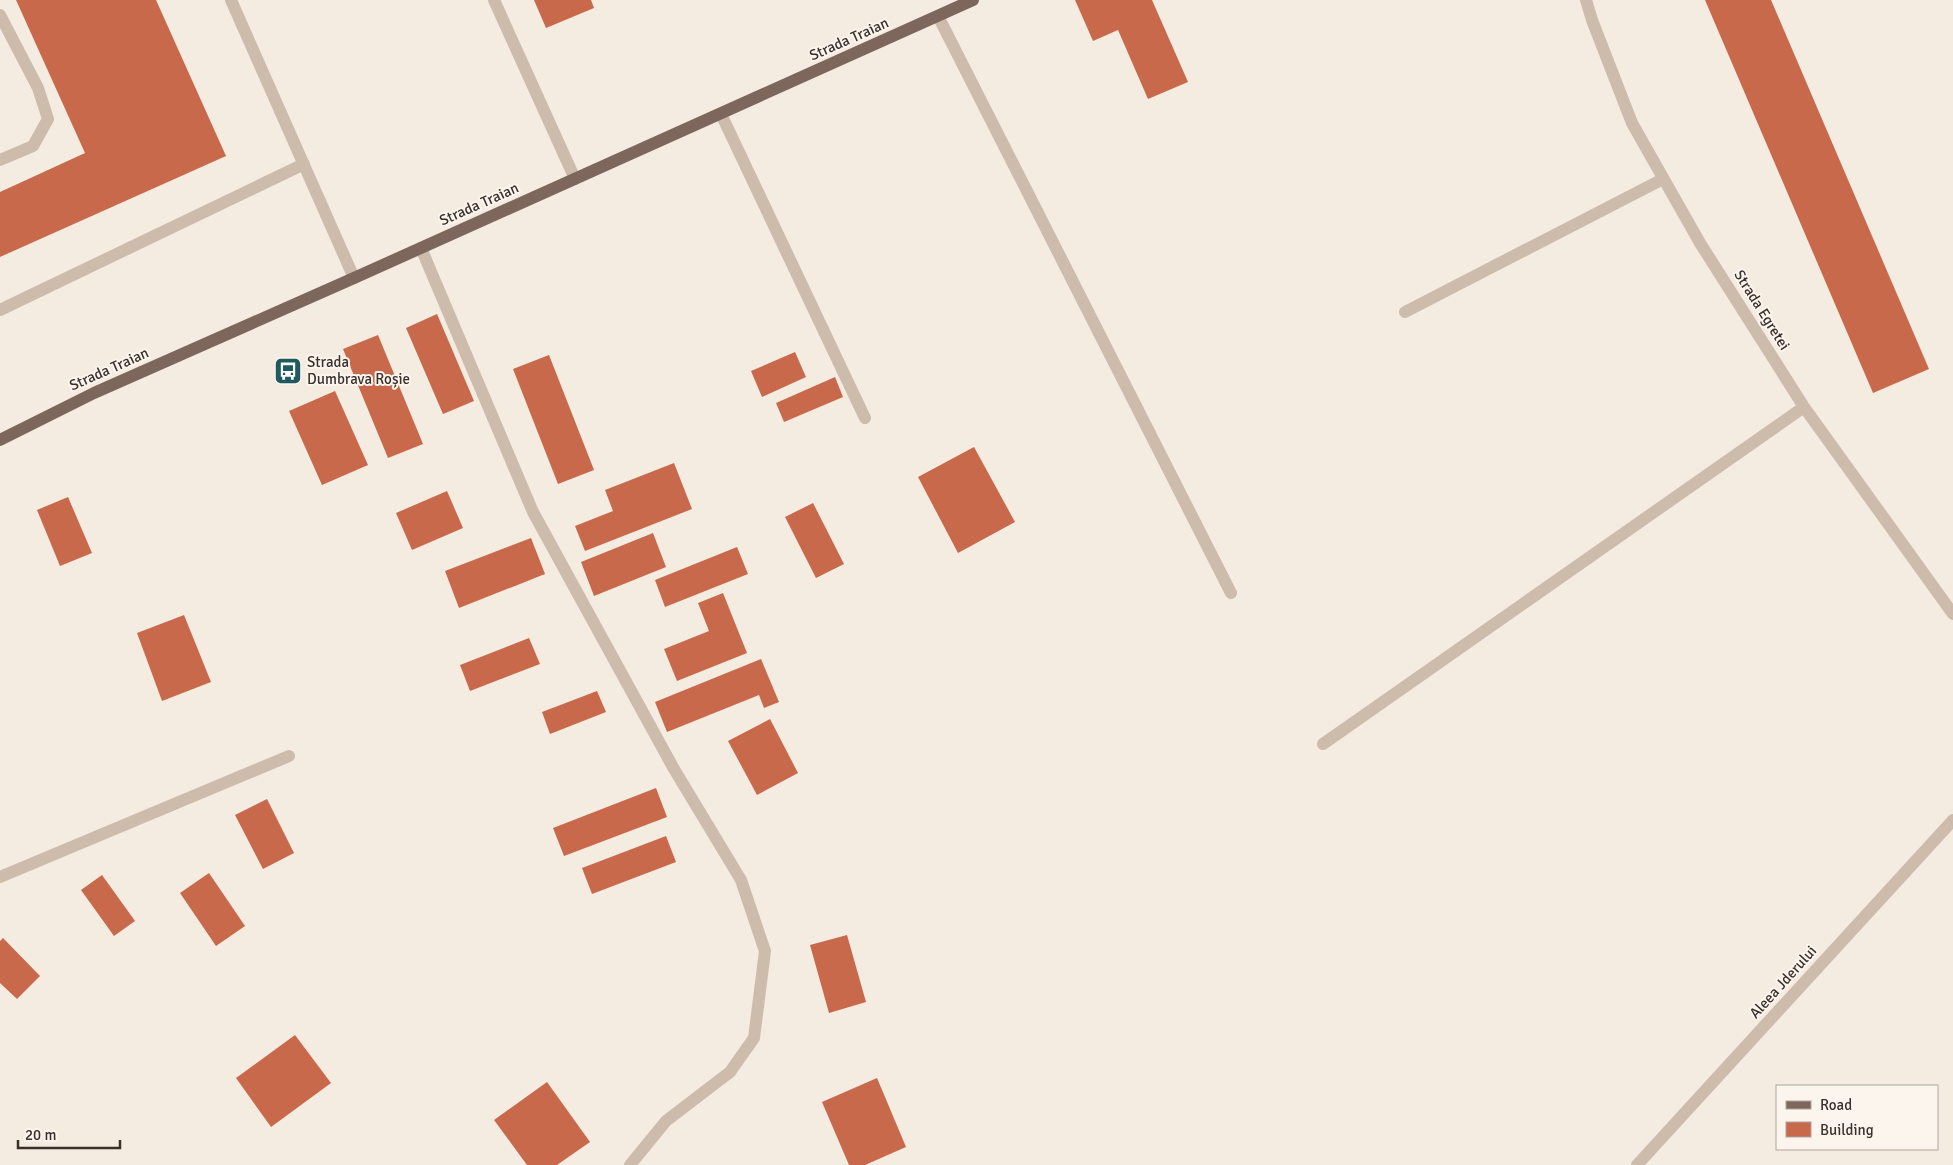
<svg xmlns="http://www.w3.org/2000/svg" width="1953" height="1165" font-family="Signika,sans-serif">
<rect width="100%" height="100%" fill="#f4ebe1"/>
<path fill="#c8694b" d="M16,0h140l70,156 -226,101v-65l85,-39z
M534,0h57l3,8 -48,20z
M1075,0h77l36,82 -40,17 -30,-69 -25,11z
M1705,0h66l158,369 -56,24z
M437,314l37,87 -31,13 -37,-86z
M378,335l45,109 -35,14 -45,-109z
M795,352l11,25 -44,20 -11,-26z
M549,355l45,115 -36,14 -45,-115z
M835,377l8,20 -59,25 -8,-19z
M335,391l33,74 -46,20 -33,-74z
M974,447l41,75 -57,31 -40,-76z
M674,463l18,46 -107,42 -10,-25 38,-15 -8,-21z
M447,491l16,37 -51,22 -16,-37z
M68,497l24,56 -32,13 -23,-56z
M813,503l31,61 -28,14 -31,-61z
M653,533l13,34 -72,29 -13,-34z
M531,538l14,36 -86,34 -14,-37z
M737,547l11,27 -83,33 -10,-27z
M723,593l24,60 -70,28 -13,-32 45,-18 -11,-28z
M184,615l27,67 -49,19 -25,-68z
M529,638l11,26 -70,27 -10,-26z
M761,659l18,43 -15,6 -5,-13 -92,37 -12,-30z
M597,691l9,21 -56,22 -8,-22z
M770,719l28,54 -41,22 -29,-54z
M656,788l11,29 -103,39 -11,-28z
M267,799l27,54 -31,16 -28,-54z
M666,836l10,26 -84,32 -10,-26z
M209,873l36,53 -29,20 -36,-53z
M102,875l33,46 -21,15 -33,-46z
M847,935l19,67 -37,11 -19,-68z
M3,938l37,38 -23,23 -17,-16v-42z
M295,1035l36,48 -60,44 -35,-49z
M877,1078l29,69 -41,18h-16l-27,-63z
M547,1082l43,60 -33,23h-30l-33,-45z"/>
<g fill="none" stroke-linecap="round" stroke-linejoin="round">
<path stroke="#cdbbac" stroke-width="12" d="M231,0l123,278
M494,0l81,179
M1586,0l6,20 40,103 68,120 104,164 149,207
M0,15l38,73 10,31 -15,27 -33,14
M938,16l293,577
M721,114l144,304
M421,248l112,264 141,257 67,111 24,71 -11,87 -24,34 -64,49 -36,44
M0,310l304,-146
M1405,312l258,-133
M1323,744l481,-337
M0,877l289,-121
M1637,1165l316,-345"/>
<path stroke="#7d675c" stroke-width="12" d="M0,440l94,-47 260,-115 619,-278"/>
</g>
<defs>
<g id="bus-square" transform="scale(1.4375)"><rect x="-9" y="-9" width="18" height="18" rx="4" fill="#1f5a5e" stroke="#fbf5ee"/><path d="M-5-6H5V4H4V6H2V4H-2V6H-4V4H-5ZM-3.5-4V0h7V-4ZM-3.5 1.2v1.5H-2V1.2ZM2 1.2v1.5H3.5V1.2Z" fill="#fff"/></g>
</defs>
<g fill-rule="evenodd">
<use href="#bus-square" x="288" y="371"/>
</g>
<g text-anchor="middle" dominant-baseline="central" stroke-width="4" stroke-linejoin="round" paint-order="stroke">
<g font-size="15" fill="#3b302b" stroke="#fbf5ee">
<text transform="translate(849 39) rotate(-24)">Strada Traian</text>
<text transform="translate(479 204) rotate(-24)">Strada Traian</text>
<text transform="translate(1762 310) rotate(58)">Strada Egretei</text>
<text transform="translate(109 369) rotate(-24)">Strada Traian</text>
<text transform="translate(1783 982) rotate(-48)">Aleea Jderului</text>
</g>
<g font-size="15" fill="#3b302b" stroke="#fbf5ee" text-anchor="start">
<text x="307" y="362">Strada<tspan x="307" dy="17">Dumbrava Roșie</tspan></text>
</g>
</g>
<rect x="1776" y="1085" width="162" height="65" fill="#fbf5ee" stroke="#aea6a0"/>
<rect x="1786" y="1101" width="25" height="8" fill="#7d675c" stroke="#aea6a0"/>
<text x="1820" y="1110" font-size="15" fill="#3b302b">Road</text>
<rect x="1786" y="1122" width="25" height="15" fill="#c8694b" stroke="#aea6a0"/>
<text x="1820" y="1135" font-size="15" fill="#3b302b">Building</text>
<path d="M18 1140v8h102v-8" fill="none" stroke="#3b302b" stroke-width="2.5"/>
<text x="25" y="1140" font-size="15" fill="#3b302b" stroke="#fbf5ee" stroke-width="4" paint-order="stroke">20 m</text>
</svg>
